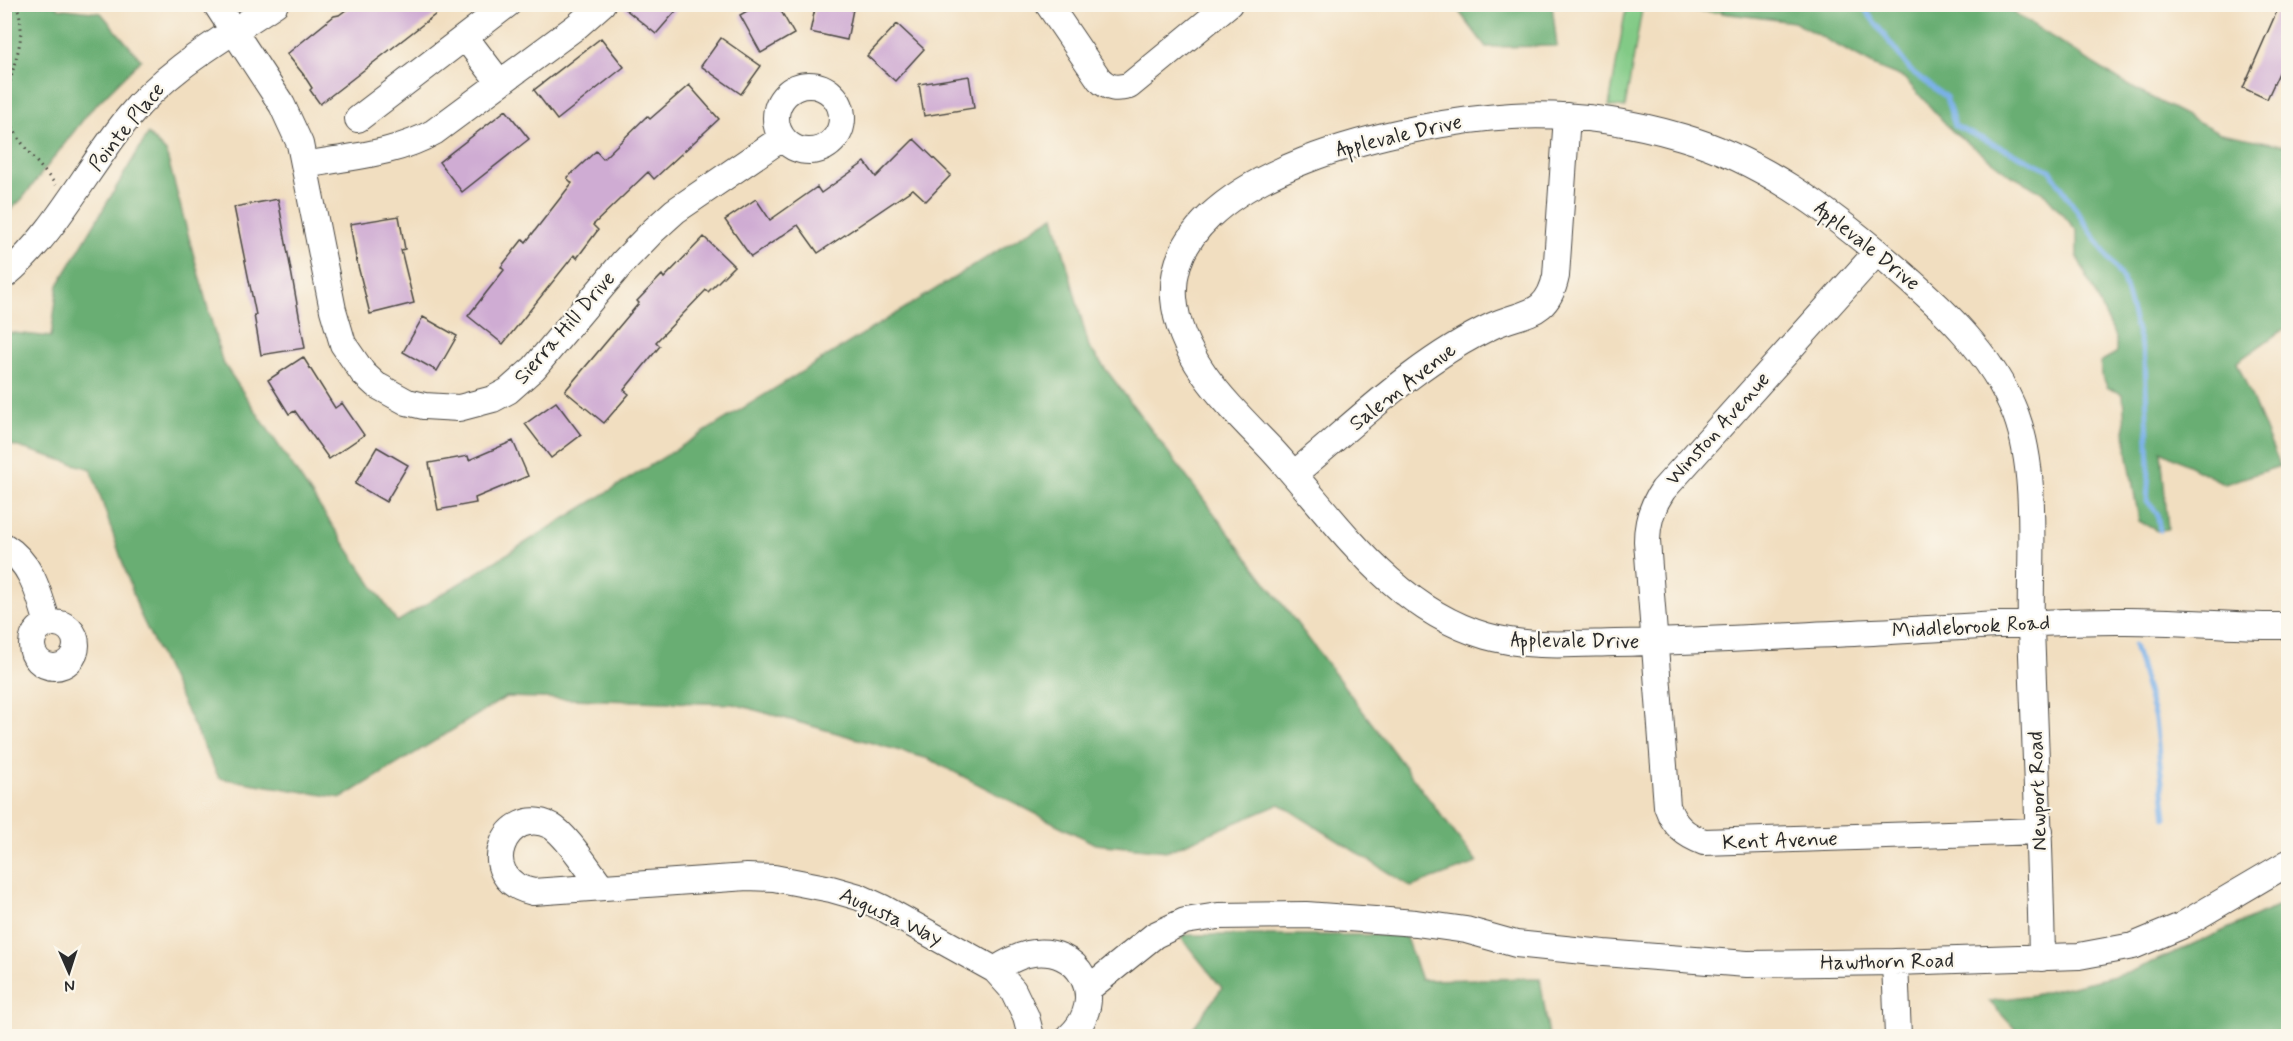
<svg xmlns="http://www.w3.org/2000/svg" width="2293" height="1041" font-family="Mynerve,sans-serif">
<rect width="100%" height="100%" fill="#fbf7ec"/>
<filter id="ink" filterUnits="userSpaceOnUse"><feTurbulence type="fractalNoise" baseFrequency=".0167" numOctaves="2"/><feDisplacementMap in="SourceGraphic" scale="12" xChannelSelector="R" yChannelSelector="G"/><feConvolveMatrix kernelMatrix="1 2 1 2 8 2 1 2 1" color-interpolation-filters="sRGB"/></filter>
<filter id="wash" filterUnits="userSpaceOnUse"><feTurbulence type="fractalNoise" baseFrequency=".008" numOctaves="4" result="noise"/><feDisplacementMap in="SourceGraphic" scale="24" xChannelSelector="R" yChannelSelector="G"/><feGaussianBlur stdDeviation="1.35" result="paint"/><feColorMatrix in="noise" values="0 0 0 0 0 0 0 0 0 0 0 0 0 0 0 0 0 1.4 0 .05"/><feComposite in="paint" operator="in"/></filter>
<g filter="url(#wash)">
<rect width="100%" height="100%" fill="#f1dec0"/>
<path fill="#82ca86" stroke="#567a58" stroke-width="1.5" d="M1567,5h231l-4,10 -152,-6 -17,99 -16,-2 17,-98z"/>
<path fill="#69ae73" stroke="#4a6c4f" stroke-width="1.5" d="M5,4l52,1 1,3 43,5 40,47 -52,52 -67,87 -17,16z
M1454,5h98l5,41 -71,1z
M1723,5h279l125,80 93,48 68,13v180l-51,36 43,104 -55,18 -64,-33 7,78 -11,2 -18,-10 -13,-76 -3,-51 -15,-6 -6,-12 -2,-14 16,-9v-15l-39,-82v-25l-32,-37 -36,-20 -57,-43 -48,-53 -27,-11 -83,-45 -72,-9z
M148,134l18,18 56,209 175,261 657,-406 35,131 388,516 -66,24 -131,-83 -112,47 -73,-7 -166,-85 -195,-55 -228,-7 -164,101 -123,-20 -79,-164 -49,-145 -86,-26v-111l46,5 7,-52z
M2288,902v132l-42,-3 -47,5h-182v-5l-28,-30 44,-6 95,-22z
M1179,935h226l16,45 119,-2 9,58h-362l35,-48z"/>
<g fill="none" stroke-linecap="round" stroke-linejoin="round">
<path stroke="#79b0e8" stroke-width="5" d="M1861,4l50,67 35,26 9,29 95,44 73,110 22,80 4,109 -2,32 10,12 3,17
M2134,645l21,74 11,99"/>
</g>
<g id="blocks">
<path fill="#cfacd3" d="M354,4h95l-129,100 -10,-14 2,-2 -9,-14 -16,-20 47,-38 5,-1z
M619,4h63l-26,30z
M759,4h18l17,30 -33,19 -21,-38z
M816,4h38l-7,36 -37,-8z
M2280,4h9v52l-4,9 -2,-1 -16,35 -24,-11z
M897,24l27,25 -29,32 -28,-25z
M601,38l23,29 -67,53 -23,-30z
M721,38l40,28 -20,28 -40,-28z
M969,76l5,32 -50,8 -5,-32z
M689,85l30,34 -65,60 -6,-7 -55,53 5,5 -21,28 -3,-3 -71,89 -35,-28 36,-46 -3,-3 22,-28 3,3 46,-59 -5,-5 29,-27 7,8 44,-43 3,3z
M506,110l23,29 -67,53 -23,-30z
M914,139l37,36 -25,26 -13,-12 -95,64 -20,-28 -47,32 -26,-37 31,-21 14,21 47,-33 4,6 44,-31 11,15z
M278,199l27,149 -44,7 -7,-40h2l-22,-108z
M399,216l6,33 -4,1 13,53 -44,11 -14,-56 -6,-34z
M704,237l30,29 -26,26 -2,-2 -50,52 4,4 -36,44 5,4 -25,29 -39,-32 74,-88 -2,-2 25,-26 2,3z
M423,317l34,19 -20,35 -34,-19z
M303,357l32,51 7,-5 22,32 -35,24 -34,-48 -6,3 -21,-34z
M556,402l25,33 -30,23 -26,-34z
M513,441l15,35 -53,22 1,5 -38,7 -9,-47 39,-7 1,4z
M377,447l31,18 -22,37 -31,-18z"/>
</g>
</g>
<g filter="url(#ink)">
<use href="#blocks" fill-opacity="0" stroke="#494641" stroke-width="1.5"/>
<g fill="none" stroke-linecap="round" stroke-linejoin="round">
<g stroke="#494641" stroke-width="28">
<path id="minor" d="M216,4l66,101 18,39 33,166 10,34 20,29 13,12 31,17 17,4 35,2 34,-9 15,-8 26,-23 89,-106 31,-32 21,-19 107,-73
M1048,4l51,75c10,10 17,10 30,7l100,-82
M465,37l35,46
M776 118a33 33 0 1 1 66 0a33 33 0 1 1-66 0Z
M358,119l150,-115
M305,165c43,-8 91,-11 129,-33l143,-106 25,-22
M1877,252l-214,238c-11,16 -16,32 -16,51l20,265c7,20 18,29 37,36l336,-11
M4,276c50,-40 83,-108 124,-158 39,-49 95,-79 147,-114
M1294,474c63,-52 123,-113 198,-148 32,-15 55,-8 64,-50l11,-160
M4,546c28,17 35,48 44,78
M32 645a22 22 0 1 1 44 0a22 22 0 1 1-44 0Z
M602,887c-12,-15 -35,-52 -51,-61 -45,-24 -79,53 -18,66l214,-15 27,1 57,11 28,8 24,11 112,62 18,20 13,27 5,19
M2042,958c-2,-110 -7,-220 -11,-330 -2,-66 8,-151 -15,-213 -24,-63 -77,-110 -127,-153 -62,-53 -128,-102 -207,-125 -55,-16 -113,-24 -170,-21 -95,5 -347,54 -338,182 5,63 58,110 99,153 64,70 118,157 213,185 42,12 87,8 129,7 86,-2 172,-7 258,-11 81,-4 162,-11 244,-11 57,-1 114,6 171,5
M1895,962l3,74
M995,970c10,-7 21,-13 33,-16 52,-11 81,45 42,82
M1088,989l67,-54 30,-14 33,-5 88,-1 110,8 50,7 50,14 88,9 143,11 148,-2 184,-6 54,-10 48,-20 107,-63"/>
</g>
<path stroke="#494641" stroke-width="3" stroke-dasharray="1.5 4.5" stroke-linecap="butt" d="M16,4c17,41 -16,73 -7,113 8,26 31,48 47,68"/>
<use href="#minor" stroke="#fff" stroke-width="26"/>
</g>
</g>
<g text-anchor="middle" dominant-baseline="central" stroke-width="4.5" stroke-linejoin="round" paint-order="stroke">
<g font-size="21" fill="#2b2b2b" stroke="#fbf7ec">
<text transform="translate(127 127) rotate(-51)">Pointe Place</text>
<text transform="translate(1399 136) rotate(-13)">Applevale Drive</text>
<text transform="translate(1867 246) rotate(39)">Applevale Drive</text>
<text transform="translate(565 328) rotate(-49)">Sierra Hill Drive</text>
<text transform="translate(1403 387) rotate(-38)">Salem Avenue</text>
<text transform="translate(1718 429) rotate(-48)">Winston Avenue</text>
<text transform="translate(1971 627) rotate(-3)">Middlebrook Road</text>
<text transform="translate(1575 641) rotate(1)">Applevale Drive</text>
<text transform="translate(2038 791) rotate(-92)">Newport Road</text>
<text transform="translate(1780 841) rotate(-2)">Kent Avenue</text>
<text transform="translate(891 917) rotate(25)">Augusta Way</text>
<text transform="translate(1887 962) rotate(-1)">Hawthorn Road</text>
</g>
</g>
<rect width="2293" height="1041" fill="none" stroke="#fbf7ec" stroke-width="24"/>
<g transform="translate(69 972) rotate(177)" stroke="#fbf7ec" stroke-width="4.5" paint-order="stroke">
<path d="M0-4.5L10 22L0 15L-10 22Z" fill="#2b2b2b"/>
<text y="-9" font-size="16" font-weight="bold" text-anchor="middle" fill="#2b2b2b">N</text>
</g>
</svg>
